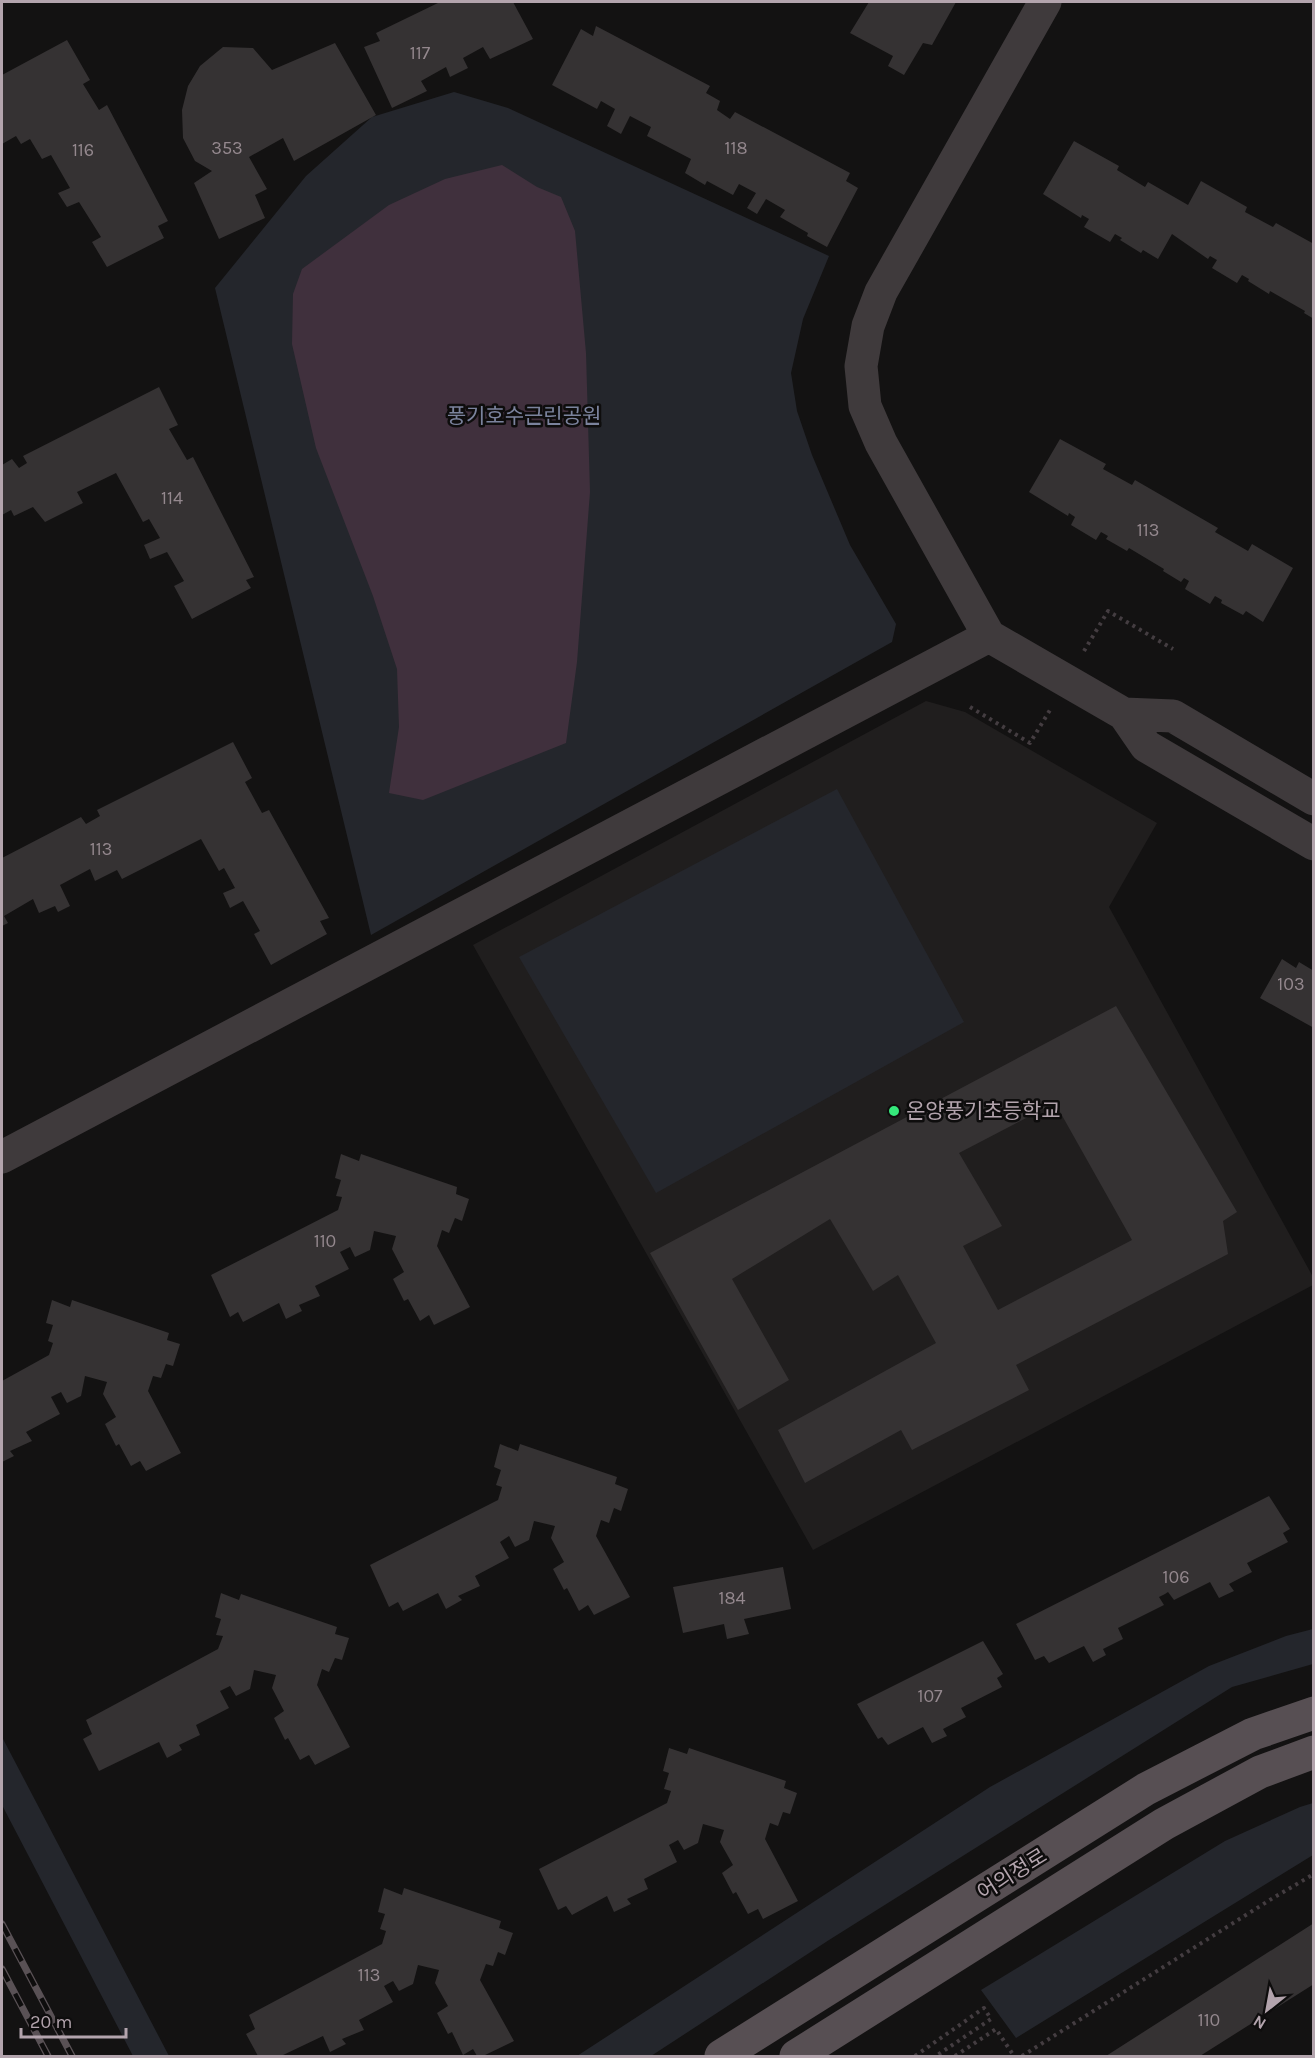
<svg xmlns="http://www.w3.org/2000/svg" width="1315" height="2058" font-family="Karla,'Noto Sans KR',sans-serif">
<rect width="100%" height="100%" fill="#131212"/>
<path fill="#201e1e" d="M926,701l39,11 192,111 -48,84 204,370v8l-500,265 -340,-605z"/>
<path fill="#24262c" d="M454,92l54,16 321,148 -26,63 -12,54 6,38 15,44 38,90 46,79 -4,18 -521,293 -156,-647 91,-112 66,-59z
M837,789l127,233 -308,171 -137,-236z
M1313,1629v35l-81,23 -403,253 -178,116h-74l413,-269 219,-121 77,-30z
M2,1737l167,319h-36l-131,-251z
M1313,1803v52l-297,183 -35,-48 244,-149 75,-34z"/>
<path fill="#40303d" d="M502,165l35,22 24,10 14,34 11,122 4,139 -13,170 -11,81 -143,57 -34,-7 10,-66 -2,-58 -24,-73 -57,-148 -24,-104 1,-50 9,-25 87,-64 56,-26z"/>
<path fill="#353233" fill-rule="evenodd" d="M440,2h73l20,37 -43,20 -7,-12 -20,11 5,10 -18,9 -4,-10 -25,14 6,10 -35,17 -28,-61 16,-6 -4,-8z
M869,2h87l-24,43 -9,-2 -19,32 -16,-9 5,-10 -43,-23z
M596,26l114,60 -4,7 14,8 -3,9 13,9 5,-7 115,61 -4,8 12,7 -31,59 -20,-11 1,-3 -28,-16 5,-7 -19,-11 -9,15 -10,-6 9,-15 -17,-9 -6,11 -26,-14 -2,4 -20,-12 6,-14 -44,-23 4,-9 -21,-11 -9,18 -14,-8 8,-17 -14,-8 -4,8 -45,-24 29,-56 12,7z
M67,40l23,40 -7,4 16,26 8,-5 61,116 -10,5 6,12 -57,29 -15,-25 9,-5 -22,-35 -12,5 -9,-14 12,-5 -19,-33 -9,4 -12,-20 -9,5 -5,-8 -14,8v-69z
M335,43l41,72 -82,46 -11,-23 -34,19 18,32 -12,6 10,23 -46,21 -25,-56 18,-12 -17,-10 -12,-23 -1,-28 6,-24 12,-20 23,-19 30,1 19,22z
M1074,141l45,25 -2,4 28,17 3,-5 40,23 13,-24 46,26 -2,5 28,15 3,-4 38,21v75l-10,-6 1,-2 -35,-20 -1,3 -21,-13 1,-2 -7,-4 -5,8 -25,-15 5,-8 -7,-4 -2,3 -36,-25 -14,25 -15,-9 -2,3 -21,-13 2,-2 -7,-4 -5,8 -26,-15 5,-8 -7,-4 -1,3 -38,-24z
M159,387l19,38 -9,4 18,31 6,-3 61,120 -8,3 5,8 -59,31 -18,-33 10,-5 -17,-29 -17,7 -6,-14 16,-7 -11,-19 -6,3 -27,-49 -39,19 6,11 -38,19 -12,-15 -19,9 -3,-6 -9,5v-50l10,-6 7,9 8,-5 -4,-7z
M1060,439l46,25 -3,5 29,16 3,-5 83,48 -3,4 33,19 4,-7 41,24 -30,54 -17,-11 -3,4 -22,-12 1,-3 -7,-4 -5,8 -25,-15 4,-8 -5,-3 -3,4 -18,-11 1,-2 -35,-21 -2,3 -21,-12 2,-3 -7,-4 -5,8 -25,-15 4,-8 -6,-4 -1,3 -39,-24z
M233,742l19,36 -7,4 17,31 7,-3 60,108 -9,3 7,13 -56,31 -17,-31 6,-3 -17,-30 -13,7 -7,-15 12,-5 -11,-20 -5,3 -18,-32 -79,40 -5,-9 -22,11 -5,-12 -30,16 10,21 -12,6 -3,-6 -16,7 -6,-14 -29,17 4,7 -6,3v-68l79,-41 5,7 14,-8 -3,-6z
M1282,959l14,9 3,-6 15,9v57l-54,-30z
M1116,1006l121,206 -14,9 5,33 -212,111 13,25 -117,60 -11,-20 -96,53 -27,-53 158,-87 -38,-68 -25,16 -43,-72 -98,60 57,101 -51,30 -88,-157zM1055,1103l77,137 -134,70 -35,-64 39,-20 -43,-73z
M341,1154l18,7 2,-7 96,33 -1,7 13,5 -7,22 -7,-3 -6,15 -7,-3 -5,16 33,61 -36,18 -5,-10 -9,6 -12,-22 -4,2 -11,-22 11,-7 -12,-23 4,-13 -22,-5 -4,19 -15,7 -5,-10 -10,5 9,17 -34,17 5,10 -21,9 3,6 -16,8 -7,-16 -36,19 -5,-10 -8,5 -19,-42 127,-65 4,-13 -6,-1 5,-16 -6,-2z
M52,1300l18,7 2,-7 97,33 -2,7 13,4 -7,22 -7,-2 -5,14 -8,-2 -5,15 33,62 -35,18 -6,-10 -9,5 -12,-22 -3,2 -11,-22 11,-7 -13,-23 4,-12 -22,-6 -4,20 -14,7 -6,-11 -10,5 9,17 -34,18 6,9 -22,10 4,5 -12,6v-81l47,-26 4,-12 -5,-2 5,-16 -7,-2z
M500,1444l18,7 2,-7 97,33 -2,7 13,5 -7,22 -7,-3 -5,15 -8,-3 -5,16 34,61 -36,18 -6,-10 -9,6 -12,-23 -3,2 -11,-21 11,-7 -13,-24 4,-12 -21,-5 -5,19 -14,7 -6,-11 -9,6 9,16 -34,18 5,10 -22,10 4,4 -16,9 -8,-16 -35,18 -5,-9 -9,5 -19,-42 128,-65 4,-13 -6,-2 5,-15 -7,-3z
M1269,1496l21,33 -7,4 5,9 -41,21 5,9 -23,12 5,7 -15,7 -9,-16 -36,18 -6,-8 -3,2 -6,3 5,8 -46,23 5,11 -20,10 3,6 -13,7 -9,-16 -35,17 -5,-7 -9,4 -19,-36z
M783,1567l8,42 -47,10 5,15 -22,5 -3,-15 -41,9 -10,-46z
M221,1593l18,7 2,-6 96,33 -2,7 14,4 -7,22 -7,-2 -6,14 -7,-3 -5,16 33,62 -35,18 -6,-10 -9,5 -12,-22 -3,2 -11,-22 10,-7 -12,-23 4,-13 -22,-5 -4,19 -14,7 -6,-10 -10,5 9,17 -33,17 4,10 -21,10 3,5 -15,8 -8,-16 -60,29 -16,-32 9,-5 -6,-14 132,-71 5,-13 -7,-1 5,-16 -6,-2z
M983,1641l20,33 -6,4 5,9 -41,21 5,9 -23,12 4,7 -15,7 -9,-16 -35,18 -6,-8 -4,2 -21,-35z
M669,1748l18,6 2,-6 97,33 -2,7 13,5 -7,21 -7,-2 -5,14 -8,-3 -5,16 33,62 -35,18 -5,-10 -10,5 -12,-22 -3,2 -11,-21 11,-8 -13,-23 4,-12 -21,-6 -5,19 -14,7 -6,-10 -9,5 8,17 -33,17 4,10 -21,10 4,5 -17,8 -7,-16 -35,19 -6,-9 -8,4 -19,-41 128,-66 4,-12 -7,-2 5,-16 -6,-2z
M384,1888l18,7 2,-7 97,33 -2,7 14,5 -8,22 -7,-3 -5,14 -7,-2 -6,16 34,61 -31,15h-6l-4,-7 -10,6 -11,-23 -4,2 -11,-21 11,-7 -13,-23 4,-13 -21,-5 -5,19 -14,7 -6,-10 -9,5 9,16 -34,18 5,10 -22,9 4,5 -16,8 -7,-16 -42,20h-23l-12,-22 9,-5 -6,-14 133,-71 4,-13 -6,-2 5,-15 -7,-2z
M1314,1923v61l-114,72h-94z"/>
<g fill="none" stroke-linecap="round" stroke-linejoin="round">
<path stroke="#443d41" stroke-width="4" stroke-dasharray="3 4.5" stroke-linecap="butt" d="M1084,651l24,-40 65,38
M970,707l60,36 20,-33
M915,2056l69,-48 7,11 -55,37
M955,2056l41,-27 18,27
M1022,2056l251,-158 41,-24"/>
<path stroke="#3f3a3c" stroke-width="33" d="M1045,2l-164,290 -13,34 -7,40 4,40 16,37 108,193 135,78 22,32 168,98
M1124,714l49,2 141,83
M2,1157l987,-521"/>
<path stroke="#574f53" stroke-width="33" d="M721,2056l425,-267 107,-55 61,-21
M796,2056l368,-232 96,-52 54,-20"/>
<g stroke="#595155" stroke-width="7">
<path id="rail" d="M2,1924l70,132
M2,1969l46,87"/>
</g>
<use href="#rail" stroke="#0e0d0d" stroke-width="4.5" stroke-dasharray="14" stroke-linecap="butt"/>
</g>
<circle fill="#35e87b" stroke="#0e0d0d" stroke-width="2" cx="894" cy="1111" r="6"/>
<g text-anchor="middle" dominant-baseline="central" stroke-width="5" stroke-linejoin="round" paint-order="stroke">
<g font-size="18" fill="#94888e">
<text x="420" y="53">117</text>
<text x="227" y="148">353</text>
<text x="736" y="148">118</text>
<text x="83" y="150">116</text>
<text x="172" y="498">114</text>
<text x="1148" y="530">113</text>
<text x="101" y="849">113</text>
<text x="1291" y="984">103</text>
<text x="325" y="1241">110</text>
<text x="1176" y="1577">106</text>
<text x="732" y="1598">184</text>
<text x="930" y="1696">107</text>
<text x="369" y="1975">113</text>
<text x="1209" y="2020">110</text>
</g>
<g font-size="21" fill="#7b839d" stroke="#0e0d0d">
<text x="524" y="416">풍기호수근린공원</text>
</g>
<g font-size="21" fill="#b3a4ad" stroke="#0e0d0d" text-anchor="start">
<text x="906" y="1111">온양풍기초등학교</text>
</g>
<g font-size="21" fill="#b3a4ad" stroke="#0e0d0d">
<text transform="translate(1012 1874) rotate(-32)">어의정로</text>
</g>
</g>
<rect width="1315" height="2058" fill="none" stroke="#b3a4ad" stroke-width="6"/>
<g transform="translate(1267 2010) rotate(211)" stroke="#0e0d0d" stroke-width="4.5" paint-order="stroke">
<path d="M0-4.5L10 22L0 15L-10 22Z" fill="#b3a4ad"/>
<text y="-9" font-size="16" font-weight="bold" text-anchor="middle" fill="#b3a4ad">N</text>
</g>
<path d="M21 2028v9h105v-9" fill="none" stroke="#b3a4ad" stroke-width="3"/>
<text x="30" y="2028" font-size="18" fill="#b3a4ad" stroke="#0e0d0d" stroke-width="4.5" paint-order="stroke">20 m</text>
</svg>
